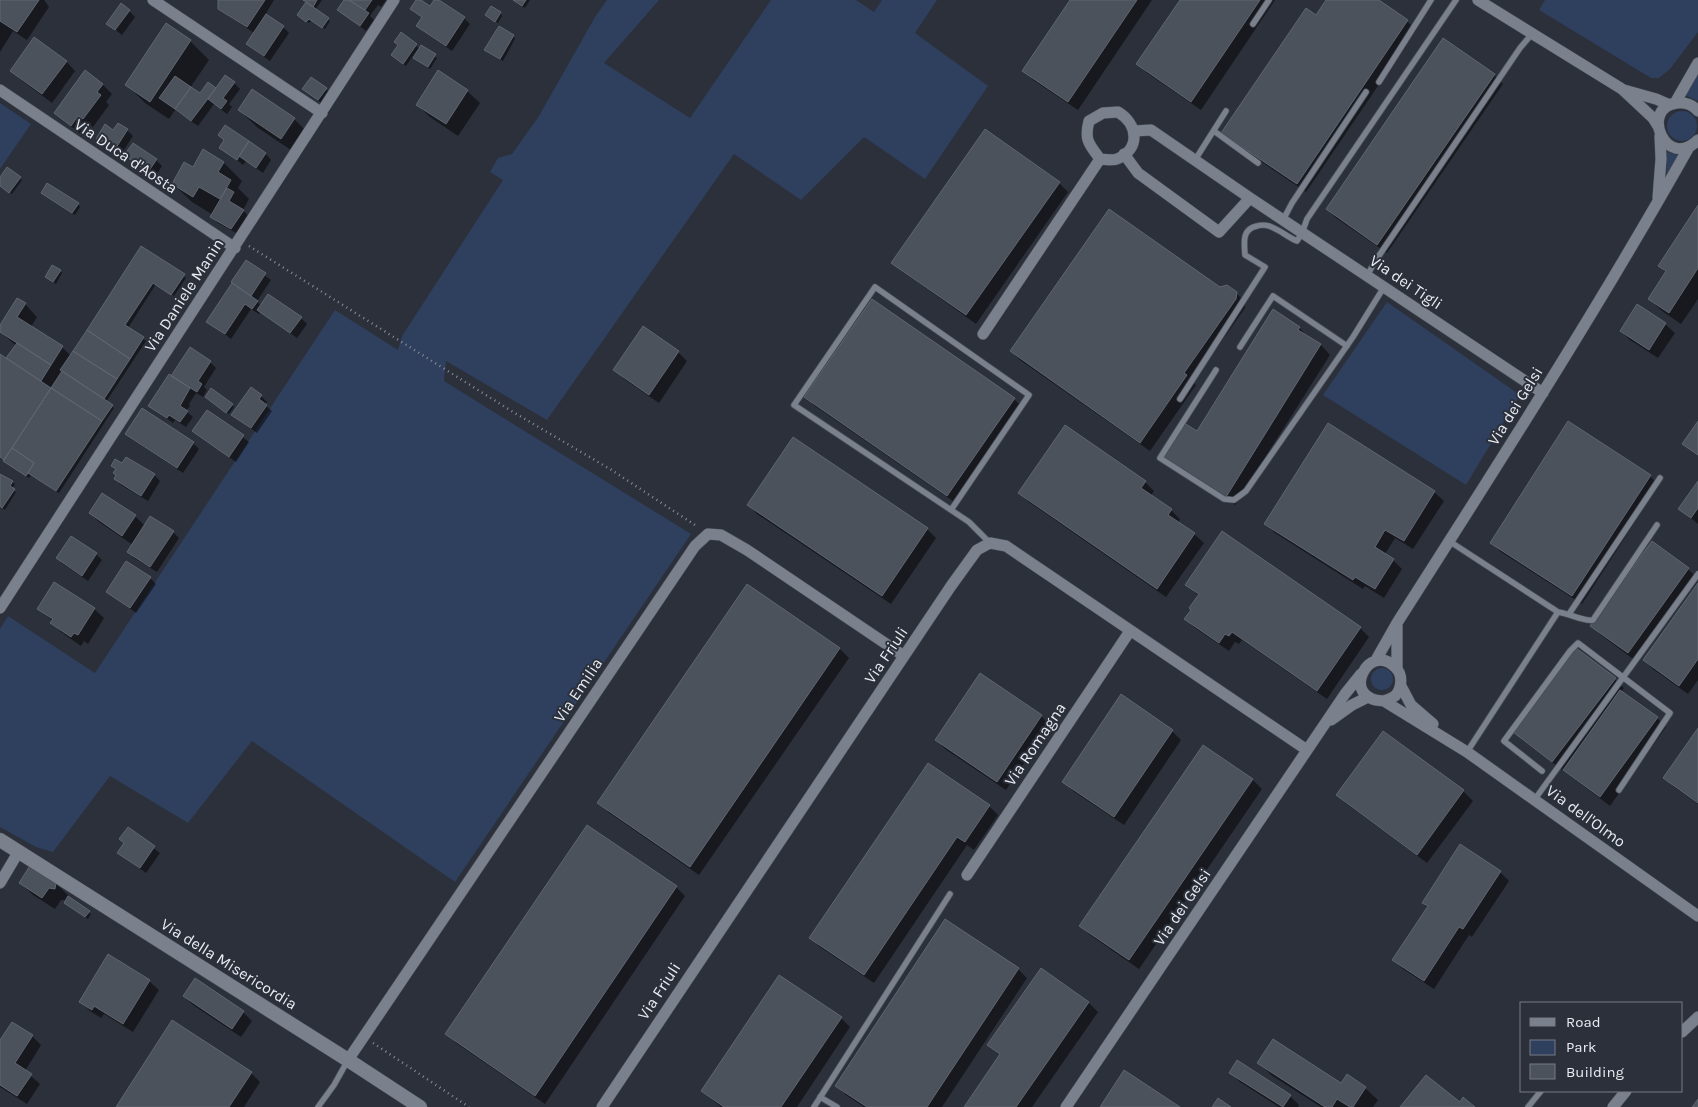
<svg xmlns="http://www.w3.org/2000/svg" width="1698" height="1107" font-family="Karla,sans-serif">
<rect width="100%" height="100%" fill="#2b303a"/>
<path fill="#2f3f5e" d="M607,0h52l-55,63 86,55 81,-118h85l18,12 8,-12h55l-22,33 73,53 -63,93 -61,-42 -63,63 -67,-46 -187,266 -101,-59 -2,20 247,153 -236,348 -203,-141 -64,82 -78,-47 -57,76 -17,-5 -36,-20v-198l8,-13 87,57 240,-363 63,40 4,-14 101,-156 -13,-8 8,-14 14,-4 27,-38 56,-99z
M1545,0h153v32l-28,37 -11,9h-8l-112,-68z
M1698,66v35l-16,-7z
M0,103l31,21 -31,45z
M1667 126a15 15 0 1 1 30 0a15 15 0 1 1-30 0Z
M1667,152l14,4 -15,28z
M1387,302l133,93 -54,90 -143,-90z
M1371 679a11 11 0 1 1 22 0a11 11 0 1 1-22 0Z"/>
<path fill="#0007" d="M0,0h44l5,7 -22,33 -14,-9 -13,21z
M219,0h55l-9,15 18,12 6,6 -19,28 -23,-17 7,-11 -28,-19 -7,-6z
M304,0h18l-7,10 15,11 -5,8 -13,-9 -3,3 -8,-6 6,-15z
M345,0h41l-5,7 -3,-2 -8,11 4,4 -8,11 -27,-21z
M417,0l14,8 6,-8 27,18 6,6 -18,27 -29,-20 -6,-5 6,-8 -11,-10z
M514,0h16l-5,8z
M1072,0h80l-74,110 -45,-30 -9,-10z
M1181,0h94l-74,110 -54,-37 -9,-9z
M1328,0h48l31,21 9,9 -110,162 -74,-50 -9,-10 93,-115z
M129,11l6,6 -13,18 -14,-11z
M500,13l2,3 -4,7 -12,-8z
M166,25l24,16 19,19 -19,28 10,7 34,-12 6,6 -11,15 3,3 -5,7 -13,-10 -16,22 -23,-16 -6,9 -24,-16 -18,-18z
M401,34l19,15 17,9 -7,11 -13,-9 2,-9 -2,-1 -11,16 -14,-11 7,-10z
M513,36l2,3 -12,22 -14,-9z
M66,61l9,10 -23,32 -31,-23 -10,-9z
M85,72l18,13 9,9 -6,8 3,3 -16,22 -5,-3 -7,10 -16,-12 -10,-9z
M1494,75l9,9 -116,169 -51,-35 -9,-9z
M304,89h22l6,6 -8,10z
M467,91l13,12 -22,33 -28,-19 -13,-12z
M239,110l55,9 18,18 -12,19 -42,-28z
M225,127l41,27 5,6 -8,13 -17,-12 -3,4 -22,-18 4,-6z
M127,130l6,6 -13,20 -17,-11 -6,-6z
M204,151l20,12 18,18 -4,7 11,11 -6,11 6,7 -11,17 -20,-11 -6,-6 1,-2 -21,-13 -19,-18 20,-15z
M126,155l30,5 6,6 -7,11z
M20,178l2,2 -10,14 -12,-9v-6z
M1059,183l9,9 -92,132 -74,-53 -9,-9z
M45,195l33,9 2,3 -5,8z
M1698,207v92l-17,25 -19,-13 -13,-12 17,-26 -6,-7z
M142,248l44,30 -12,18 -18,-12 -28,44 18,13 -40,61 8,6 -55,85 -28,-18 -2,3 -29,-20v-102l12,6 -4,-4 8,-12 -16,-15v-4l25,-23 12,13 -6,10 31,20 10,10z
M246,262l25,18 -14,21 4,5 40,12 6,6 -10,14 -36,-26 -2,2 -8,-5 -20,30 -23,-18z
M60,271l2,2 -6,11 -7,-5z
M1219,289l17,4 9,9v6l-52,74 3,3 -46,66 -130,-91 -9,-9z
M1273,311l27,17 8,10 13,7 9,10 -95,150 -62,-39 24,-34z
M1665,324l10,9 -17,25 -28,-18 -9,-9z
M190,349l20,13 6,6 -12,19 3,3 -4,7 -7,-4 -7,11 1,2 -4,5 7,6 -7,10 -11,-7 -2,3 -23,-17z
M678,352l9,9 -28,42 -35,-24 -9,-9z
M261,396l6,6 -2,3 7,6 -15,22 -24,-19z
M806,397l208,2 9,9 -66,96 -142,-98z
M209,399l23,6 2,2 -5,7z
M143,409l50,34 6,6 -16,24 -51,-34 -5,-5z
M208,411l41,31 -13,20 -42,-31z
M126,458l28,17 6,6 -12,20 -27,-16 -6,-6 2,-3 -1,-6 -4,-5h11z
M0,475l15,9 -3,5 4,3 -11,18 -5,-4z
M1650,476l9,9 -77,119 -81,-52 -10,-10z
M1145,482l9,9 -3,5 20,14 9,9 -2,4 16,11 10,9 -38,54 -137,-95 -9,-9z
M1698,483v41l-18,-15z
M1434,492l10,9 -31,48 -18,-11 -10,16 8,6 9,9 -18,29 -19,-12 -2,3 -88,-56 -9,-9z
M748,504l179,25 9,9 -45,66 -134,-90z
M90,513l45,3 10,10 28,6 6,6 -22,34 -23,-14 -5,-6 4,-7 -34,-23z
M1652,543l36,26 9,9 -60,84 -36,-27 -9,-9z
M96,554l6,6 -14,21 -25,-17 -6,-6z
M150,578l6,6 -20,29 -28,-21z
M55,584l39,25 10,9 -16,26 -4,-3 -3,5 -20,-14 -9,-9 1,-2 -14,-12z
M1187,584l173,44 9,9 -42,62 -85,-59 -3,4 -4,-2 -6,9 -34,-23 -9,-9 13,-23z
M1698,585v95l-10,14 -35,-25 -9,-9z
M748,586l92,63 9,9 -150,217 -91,-63 -9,-10z
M1615,679l9,9 -3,4 36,26 9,9 -56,79 -86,-65 -9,-9z
M1041,716l9,9 -44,65 -61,-41 -9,-9z
M1698,730v74l-24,-17 -9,-9z
M1172,731l9,9 -57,85 -51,-34 -9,-10z
M1383,733l80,58 10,10 -46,62 -80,-59 -10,-9z
M1204,747l49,33 9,9 -123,180 -49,-34 -9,-9z
M989,806l9,9 -24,35 -7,-5 -93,138 -54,-36 -9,-9z
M128,829l32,24 -14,20 -27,-20 6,-10z
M1500,872l9,9 -37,56 -3,-2 -35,54 -31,-20 -9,-9 34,-52 -5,-5z
M21,883h34l13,12 -1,2 24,17 -3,5 -20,-13 -3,-3 2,-3h-6l-6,9 -22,-14z
M676,887l9,9 -140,208 -89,-61 -9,-9z
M109,956l40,25 10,9 -26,42 -29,-18 -3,4 -11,-7 -9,-9z
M1018,969l9,9 -85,129h-78l-18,-12 -9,-9z
M1041,970l48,33 9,9 -66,95h-67l36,-51 -12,-11z
M184,996l59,16 9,9 -11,16 -48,-32z
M841,1018l9,9 -53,80h-76l-19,-16z
M32,1036l9,9 -16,26 15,13 -13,20 -27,-17v-45z
M1259,1062l82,23 24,3 13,12 -5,7h-52l-50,-32z
M251,1073l9,9 -16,25h-126z
M1231,1073l59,23 9,9 -1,2h-19l-39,-25z"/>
<path fill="#4b525c" stroke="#606671" d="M0,0h39l-22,32 -17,-11z
M218,0h47l-18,27 -29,-18z
M303,0h14l-4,7z
M344,0h5l20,13 -9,13 -23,-16z
M349,0h23l-7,10z
M416,0h5l9,6 4,-6h5l26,17 -19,29 -30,-20 6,-9 -12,-8z
M513,0h13l-4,6z
M1070,0h67l-69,102 -46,-31z
M1180,0h80l-69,102 -55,-38z
M1326,0h53l29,20 -111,164 -76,-51 85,-125 10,7z
M306,2l23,16 -7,10 -13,-9 -3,3 -9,-7z
M121,3l9,7 -15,20 -9,-6z
M491,6l10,6 -6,10 -10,-7z
M266,14l18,12 -20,30 -18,-12z
M166,23l25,17 -41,62 -25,-17z
M499,26l15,9 -14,24 -16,-9z
M401,32l16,12 -14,20 -12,-9 7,-10 -4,-3z
M34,37l33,24 -25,33 -32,-23z
M1443,38l52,36 -118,171 -51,-36z
M421,45l15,9 -8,13 -15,-9z
M85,70l18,14 -6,8 4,3 -18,24 -5,-3 -7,10 -17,-13z
M438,70l30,20 -22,34 -30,-19z
M225,75l10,7 -12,16 4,3 -6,8 -13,-10z
M175,76l16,11 -16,22 -16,-11z
M311,77l16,11 -9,12 -16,-11z
M208,82l8,6 -25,33 -16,-12 16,-22 9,6z
M252,89l43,29 -14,21 -43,-29z
M118,123l10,6 -14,22 -18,-12 9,-15 8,6z
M225,125l24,16 -12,19 -18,-12 5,-8 -6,-5z
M985,129l75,53 -94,133 -75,-52z
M249,141l17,12 -10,15 -17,-12z
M133,143l24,16 -9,13 -24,-17z
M203,149l21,13 -6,10 13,8 -11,19 -21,-12 -6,10 -21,-13 12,-22 9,5z
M7,167l14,10 -12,16 -9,-7v-9z
M47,183l32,20 -7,10 -31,-20z
M227,188l7,4 -5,9 15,9 -13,19 -21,-12z
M1698,205v63l-29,45 -21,-14 18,-28 -8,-5z
M1109,209l111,78 7,-2 10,7 -1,7 -52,74 3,2 -47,68 -130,-92z
M141,246l44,28 -14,21 -18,-12 -28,42 19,12 -14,22 -43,-29z
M246,260l20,13 -15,23 -20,-14z
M52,265l9,5 -8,12 -8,-5z
M232,283l26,18 -6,8 -7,-5 -20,30 -19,-12z
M268,294l34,23 -12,16 -33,-23z
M17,298l9,5 -9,14 46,29 -12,19 -51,-33v-7z
M872,299l143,99 -68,98 -143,-99z
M1637,304l29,19 -17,27 -29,-19z
M1273,309l27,18 -2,3 23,14 -95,153 -64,-40 22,-34 13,8z
M643,326l36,25 -30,44 -36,-25z
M87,330l43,29 -13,20 -44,-28z
M17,343l34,22 -10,16 -35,-23z
M190,347l21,14 -13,20 4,3 -5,8 -26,-16z
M73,351l44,28 -13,20 -44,-29z
M0,354l51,34 -47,72 -4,-3z
M62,371l51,34 -11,16 -51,-33z
M169,374l21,14 -10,18 8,5 -8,11 -11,-7 -2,3 -19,-12z
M251,387l11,8 -3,4 8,6 -16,23 -20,-13z
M51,388l51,33 -46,70 -28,-18 6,-10 -22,-15z
M211,388l22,16 -7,9 -21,-16z
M142,408l52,34 -17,26 -52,-34z
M207,410l37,25 -15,22 -37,-26z
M1568,421l83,54 -79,121 -82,-53z
M1698,421v34l-16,-11z
M1328,423l107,68 -31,50 -19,-11 -10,17 19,12 -19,30 -20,-12 -2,3 -89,-56z
M1065,425l81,56 -5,7 31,21 -4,6 27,18 -38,56 -139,-96z
M793,437l135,91 -46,68 -135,-91z
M12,448l22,15 -8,13 -23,-15z
M126,457l29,17 -14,22 -27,-17 2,-4 -3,-2 3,-4 -5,-3 4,-7 7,4z
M0,474l13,7 -3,5 5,3 -13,19 -2,-2z
M1698,481v27l-7,10 -13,-9z
M102,493l34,22 -14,21 -33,-23z
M150,516l24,15 -24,36 -23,-15z
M1222,531l139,96 -44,64 -85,-59 -3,4 -4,-2 -6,9 -35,-24 7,-9 -2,-2 10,-14 -14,-9z
M71,536l26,17 -15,23 -26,-18z
M1652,541l37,27 -61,85 -38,-27z
M126,561l25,16 -21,31 -24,-16z
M54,582l41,26 -17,27 -4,-2 -3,4 -21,-14 3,-4 -16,-10z
M1698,583v76l-19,27 -36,-26z
M747,584l93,64 -150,219 -93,-64z
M1576,648l40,30 -64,84 -39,-30z
M980,673l62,42 -45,67 -62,-42z
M1620,690l38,27 -58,80 -37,-27z
M1121,694l52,36 -59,87 -52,-35z
M1698,728v75l-35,-25z
M1383,731l81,59 -47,65 -81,-60z
M1203,745l50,34 -124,181 -50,-34z
M928,763l62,42 -25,37 -8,-5 -93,138 -55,-37z
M587,825l90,61 -142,210 -90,-62z
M128,827l27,19 -15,22 -23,-15 7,-10 -5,-4z
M1460,844l41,27 -38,58 -4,-2 -35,54 -32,-21 36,-54 -6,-3z
M31,864l25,18 -1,7 -6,-1 -7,10 -23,-15z
M68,896l22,15 -5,6 -21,-14z
M945,919l74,49 -92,139h-60l-32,-21z
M108,954l42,26 -27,44 -29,-18 -2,4 -13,-8z
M1041,968l48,34 -73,105h-52l36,-53 -13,-9z
M779,975l63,42 -61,90h-57l-23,-16z
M195,978l49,33 -12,18 -49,-33z
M172,1020l80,52 -23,35h-113z
M12,1022l21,13 -18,28 17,11 -15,22 -17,-11v-45z
M1273,1039l68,44 6,-9 19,13 -13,20h-3l-13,-8 -5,8h-7l-68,-44z
M1237,1060l54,35 -8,12 -54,-34z
M1124,1070l56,37h-80z
M1426,1075l34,27 3,-5 12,10h-75z
M1218,1098l13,9h-19z
M1698,1099v8h-6z"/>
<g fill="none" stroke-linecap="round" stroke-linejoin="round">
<g stroke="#464b53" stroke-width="7">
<path id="service" d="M1253,24l16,-24
M1379,82l52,-82
M1214,131l44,32
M1195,160l31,-49
M1283,220l9,-17 74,-111
M1367,276l7,-13 146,-215 12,-14
M1240,347l33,-51 74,50
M1216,370l-56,88 64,41 10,1 12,-9 107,-154 31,-50
M1180,399l85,-132 -20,-12c-1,-13 -3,-26 12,-29 3,-1 9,-1 12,0 10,3 18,11 28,15l5,-8 5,-14 149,-219
M951,510l78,-115 -154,-108 -81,118 175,117 21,21
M1449,541l109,71
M1569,614l91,-136
M1467,752l91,-140c10,1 26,10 35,8l64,-95
M1542,771l-38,-30 66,-90 8,-8 92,70 -51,77
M1535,799l163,-225
M820,1097l17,10
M318,1107l16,-22 14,-25
M814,1107l136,-213
M1528,1107l13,-16"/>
</g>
<g stroke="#464b53" stroke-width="12">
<path id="minor" d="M153,0l169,113
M1478,0l144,89 31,29 5,8
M0,90l235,158
M1624,90l32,9 14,6
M1675,103l23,-40
M1698,111c-5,-6 -13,-9 -21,-8 -38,4 -11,69 21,37
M1118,112c20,12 23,37 -1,47 -5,2 -12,0 -17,0 -11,-15 -16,-19 -11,-38l14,-8z
M1134,131l17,-1 99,68 293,195
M1124,154l14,19 81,59 31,-34
M1658,198l3,-39 -1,-23
M983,334l117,-175
M0,608l394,-608
M1397,625v44
M1376,660l21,-37c100,-157 201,-314 292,-476
M1401,686l10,19 22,19
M1384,701c3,-1 8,-3 11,-5 7,-7 8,-21 1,-28 -27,-29 -58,32 -12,33l83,51 231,164
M1331,720l21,-15 16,-8
M967,875l163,-244
M0,883l19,-32
M1682,1032l16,-15
M348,1060l347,-514 13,-12 13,1 26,15 157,106
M602,1107l349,-521 26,-36 13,-7 16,3 301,204
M1066,1107l279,-413 16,-20
M1613,1107l13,-16"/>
</g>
<g stroke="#464b53" stroke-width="15">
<path id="tertiary" d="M0,840l348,220 72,47"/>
</g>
<path stroke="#898d95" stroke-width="2.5" stroke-dasharray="1 4" stroke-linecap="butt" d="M249,246l264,166 97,57 88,58
M373,1043l96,64"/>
<use href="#service" stroke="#7a808c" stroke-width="5.5"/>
<use href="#minor" stroke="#7a808c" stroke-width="11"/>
<use href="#tertiary" stroke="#7a808c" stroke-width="14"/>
</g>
<g text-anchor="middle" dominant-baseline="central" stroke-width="4" stroke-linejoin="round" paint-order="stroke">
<g font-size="16" fill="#e8ebf2" stroke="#2b303a">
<text transform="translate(126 156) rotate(34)">Via Duca d'Aosta</text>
<text transform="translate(1406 282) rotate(34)">Via dei Tigli</text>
<text transform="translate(184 295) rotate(-57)">Via Daniele Manin</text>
<text transform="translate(1515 406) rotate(-58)">Via dei Gelsi</text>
<text transform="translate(886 655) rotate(-56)">Via Friuli</text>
<text transform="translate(578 690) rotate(-56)">Via Emilia</text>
<text transform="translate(1035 744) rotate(-56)">Via Romagna</text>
<text transform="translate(1586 816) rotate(36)">Via dell'Olmo</text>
<text transform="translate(1182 907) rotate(-56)">Via dei Gelsi</text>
<text transform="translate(229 964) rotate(32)">Via della Misericordia</text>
<text transform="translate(659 991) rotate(-57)">Via Friuli</text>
</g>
</g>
<rect x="1520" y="1002" width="162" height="90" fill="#2b303a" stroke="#777b84"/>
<rect x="1530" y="1018" width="25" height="8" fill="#7a808c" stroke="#777b84"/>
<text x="1566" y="1027" font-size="15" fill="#e8ebf2">Road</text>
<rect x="1530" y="1040" width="25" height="15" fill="#2f3f5e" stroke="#777b84"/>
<text x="1566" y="1052" font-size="15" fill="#e8ebf2">Park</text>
<rect x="1530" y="1064" width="25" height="15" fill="#4b525c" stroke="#777b84"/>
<text x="1566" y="1077" font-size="15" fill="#e8ebf2">Building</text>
</svg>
